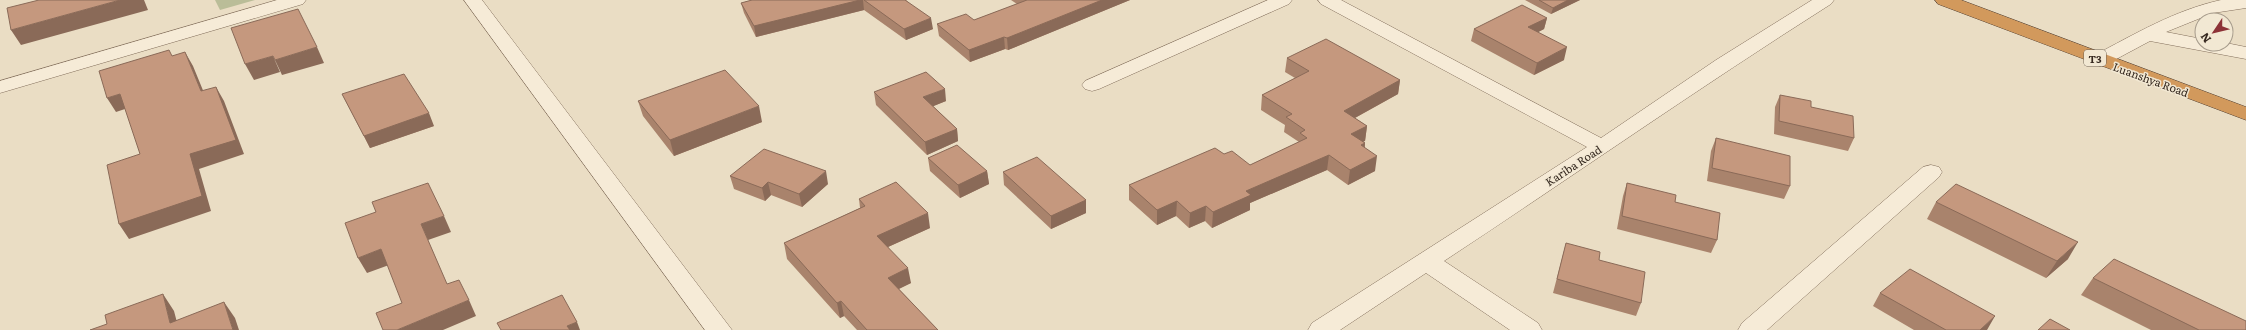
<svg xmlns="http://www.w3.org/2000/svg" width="2246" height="330" font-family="Literata,serif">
<rect width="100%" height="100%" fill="#eaddc4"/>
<path fill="#babd98" d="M215,0h40l-35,10z"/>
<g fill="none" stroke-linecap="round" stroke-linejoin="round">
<g stroke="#836f5c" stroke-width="1">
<path id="street" d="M277,0h29l-3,4 -303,89v-12z
M464,0h18l250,330h-27z
M1268,0h24l-3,4 -190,85 -7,2 -7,-2 -3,-4 3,-4z
M1318,0h23l260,138 115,-78 96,-60h22l-3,4c-131,83 -258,172 -387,257l94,62 4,7h-32l-84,-57 -86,57h-32l4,-7 275,-176 -266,-143z
M2221,0h25v8l-33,5 -47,19 36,7v5l24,-1 20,4v12l-96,-18 -43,23 -7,2 -7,-2 -3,-4 3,-4c42,-22 82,-46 128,-56z
M1931,165l8,2 3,5 -3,5 -172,153h-29l4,-7 181,-156z"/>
</g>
<g stroke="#513e30" stroke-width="1">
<path id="highway" d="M1935,0h26l285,107v13l-308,-116z"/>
</g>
<use href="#street" fill="#f6ebd7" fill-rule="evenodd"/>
<use href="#highway" fill="#d2995c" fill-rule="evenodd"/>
</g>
<path fill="#a9836c" d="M752,0h154l27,29 -27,11 -42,-30 -108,27 -12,-24 -3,-10z
M1011,0h119l-122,50 -3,-1 -35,13 -31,-26 -2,-12 37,-4 43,-16z
M1525,0h55l-29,14z
M1547,18l-3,11 -6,3 26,28 -30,15 -63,-34 3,-12z
M1287,58l113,22 -2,14 -43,24 12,8 -2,15h-2l2,2v5l10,23 -27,14 -21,-15 -77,33v7l-38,18 -7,-7 -16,7 -13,-12 -19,9 -28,-25v-15l95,-31 26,11 49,-23 -15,-10 1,-7 -24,-15 1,-15 33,-17 -10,-6z
M874,92l72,9 -13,5 24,23 1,12 -31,14 -51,-50z
M342,94l92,32 -64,22z
M1780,95l31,12 43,31 -6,13 -74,-17 1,-27z
M638,101l124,21 -88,34 -31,-40z
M1716,138l74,48 -6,13 -77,-18 4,-30z
M928,158l59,13 2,13 -29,14 -30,-27z
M1003,172l83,28v13l-35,16 -47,-44z
M730,176l98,8 -26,23 -31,-12 -6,6 -31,-12z
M1627,183l48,19 42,38 -6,13 -94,-24 6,-33z
M859,199l71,29 -42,19 23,36 -12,6 39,41h-81l-13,-14 -4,2 -53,-59 -3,-16 76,-35z
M1936,202l132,57 -22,19 -119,-59z
M1566,243l75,60 -5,13 -83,-23z
M2093,278l153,52h-95l-70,-35z
M1880,293l107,37h-73l-41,-24z"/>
<path fill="#8a6a58" d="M120,0h24l4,10 -127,35 -10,-15z
M860,0h3l1,10 -108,27 -2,-11z
M1102,0h28l-122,50 -1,-12z
M1568,0h12l-29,14 2,-6z
M931,18l2,11 -27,11 -2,-11z
M1547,18l-3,11 -19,10 3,-12z
M1004,37l1,12 -35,13 -1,-12z
M317,47l7,16 -42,12 -7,-15z
M1567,47l-3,13 -30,15 3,-12z
M185,52l8,14 16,39 -8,-14z
M273,56l7,16 -26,8 -9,-16z
M1400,80l-2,14 -56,31 2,-14z
M216,87l8,14 20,53 -45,15 12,42 -82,28 -10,-15 71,-70z
M945,89l1,12 -22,9 -1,-13z
M120,94l8,14 -12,4 -9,-14z
M759,106l3,16 -88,34 -4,-16z
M429,113l5,13 -64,22 -6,-12z
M1367,126l-2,15 -16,7 2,-14z
M957,129l1,12 -31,14 -2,-13z
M1365,143l-2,15 -2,-13z
M1329,155l-2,15 -77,33v7l-38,18 1,-16 33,-21z
M1377,156l-2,15 -27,14 2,-15z
M826,171l2,13 -26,23 -3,-13z
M987,171l2,13 -29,14 -2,-13z
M768,182l3,13 -6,6 -3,-13z
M1086,200v13l-35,16v-13z
M1177,201l-1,15 -19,9v-15z
M1206,206l-1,15 -16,7 1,-15z
M928,213l2,15 -51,23 -2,-15z
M444,216l7,16 -23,8 26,60 -7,-16 -26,-60z
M2078,242l-10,17 -22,19 11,-17z
M381,249l8,16 -22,8 -9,-15z
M908,268l3,15 -21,10 -2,-15z
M163,294l11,17 5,19 -9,-7z
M469,300l7,16 -33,14h-46z
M841,301l3,15 -4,2 -3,-15z
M224,302l11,16 4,12h-6z
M1995,316l-8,14h-7z
M577,322l3,8h-11l-2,-4z"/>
<path fill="#c5987e" stroke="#8a6a58" d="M39,0h81l-109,30 -4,-22z
M752,0h108l-106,26 -13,-23z
M864,0h41l26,18 -27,11z
M1027,0h75l-95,38 -3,-1 -35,13 -32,-26 29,-10 8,6z
M1539,0h29l-15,8z
M1522,5l25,13 -19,9 39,20 -30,16 -63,-34z
M298,9l19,38 -42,13 -2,-4 -28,8 -14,-36z
M1326,39l74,41 -56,31 23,15 -16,8 14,9 -4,2 16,11 -27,14 -21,-15 -83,36 5,4 -38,17 -7,-6 -16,7 -13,-12 -20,9 -28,-25 86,-37 9,6 8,-3 18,14 57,-27 -7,-5 5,-3 -19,-13 6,-3 -30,-19 47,-24 -22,-13z
M169,50l3,6 13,-4 16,39 15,-4 20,53 -46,14 12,42 -83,28 -12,-59 33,-11 -20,-60 -13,4 -8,-27z
M725,70l34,36 -89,34 -32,-39z
M926,72l19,17 -22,8 34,32 -32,13 -51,-50z
M404,74l25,39 -65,23 -22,-42z
M1780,95l31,6v6l42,9 1,22 -75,-17z
M1716,138l74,18v30l-78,-18z
M957,145l30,26 -29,14 -30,-27z
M764,149l62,22 -27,23 -31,-12 -6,6 -32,-12z
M1037,157l49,43 -35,16 -48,-44z
M896,182l32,31 -51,23 31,32 -20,10 50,52h-71l-26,-29 -4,2 -53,-60 81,-37 -6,-7z
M428,183l16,33 -23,8 26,60 12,-4 10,20 -72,30h-14l-7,-17 26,-10 -21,-54 -23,9 -13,-35 31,-11 -4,-10z
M1627,183l49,12 -1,7 45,11 -3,27 -95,-24z
M1956,184l122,58 -21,19 -121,-59z
M1566,243l34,9 -1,8 46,12 -4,31 -84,-24z
M2114,259l132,62v9h-47l-106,-52z
M1910,269l85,47 -15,14h-34l-66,-37z
M163,294l7,29 54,-21 9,28h-143l17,-6 -2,-9z
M562,295l15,27 -10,4 3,4h-69l-4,-7z
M2050,319l20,11h-32z"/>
<g text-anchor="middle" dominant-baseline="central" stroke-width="3" stroke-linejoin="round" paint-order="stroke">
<rect fill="#f2e8d3" stroke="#6e6255" stroke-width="1" x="2084" y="50" width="22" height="16" rx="3"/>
<g font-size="10" font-weight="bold" fill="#35281f">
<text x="2095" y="58">T3</text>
</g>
<g font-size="11" fill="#35281f" stroke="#f2e8d3">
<text transform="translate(2151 79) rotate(20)">Luanshya Road</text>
<text transform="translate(1573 165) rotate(-33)">Kariba Road</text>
</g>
</g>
<g transform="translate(2214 32) rotate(235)"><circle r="19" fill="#f2e8d3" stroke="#a69b8b"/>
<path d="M0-3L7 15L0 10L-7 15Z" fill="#8d3237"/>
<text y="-6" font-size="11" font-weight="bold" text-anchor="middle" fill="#35281f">N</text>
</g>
</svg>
